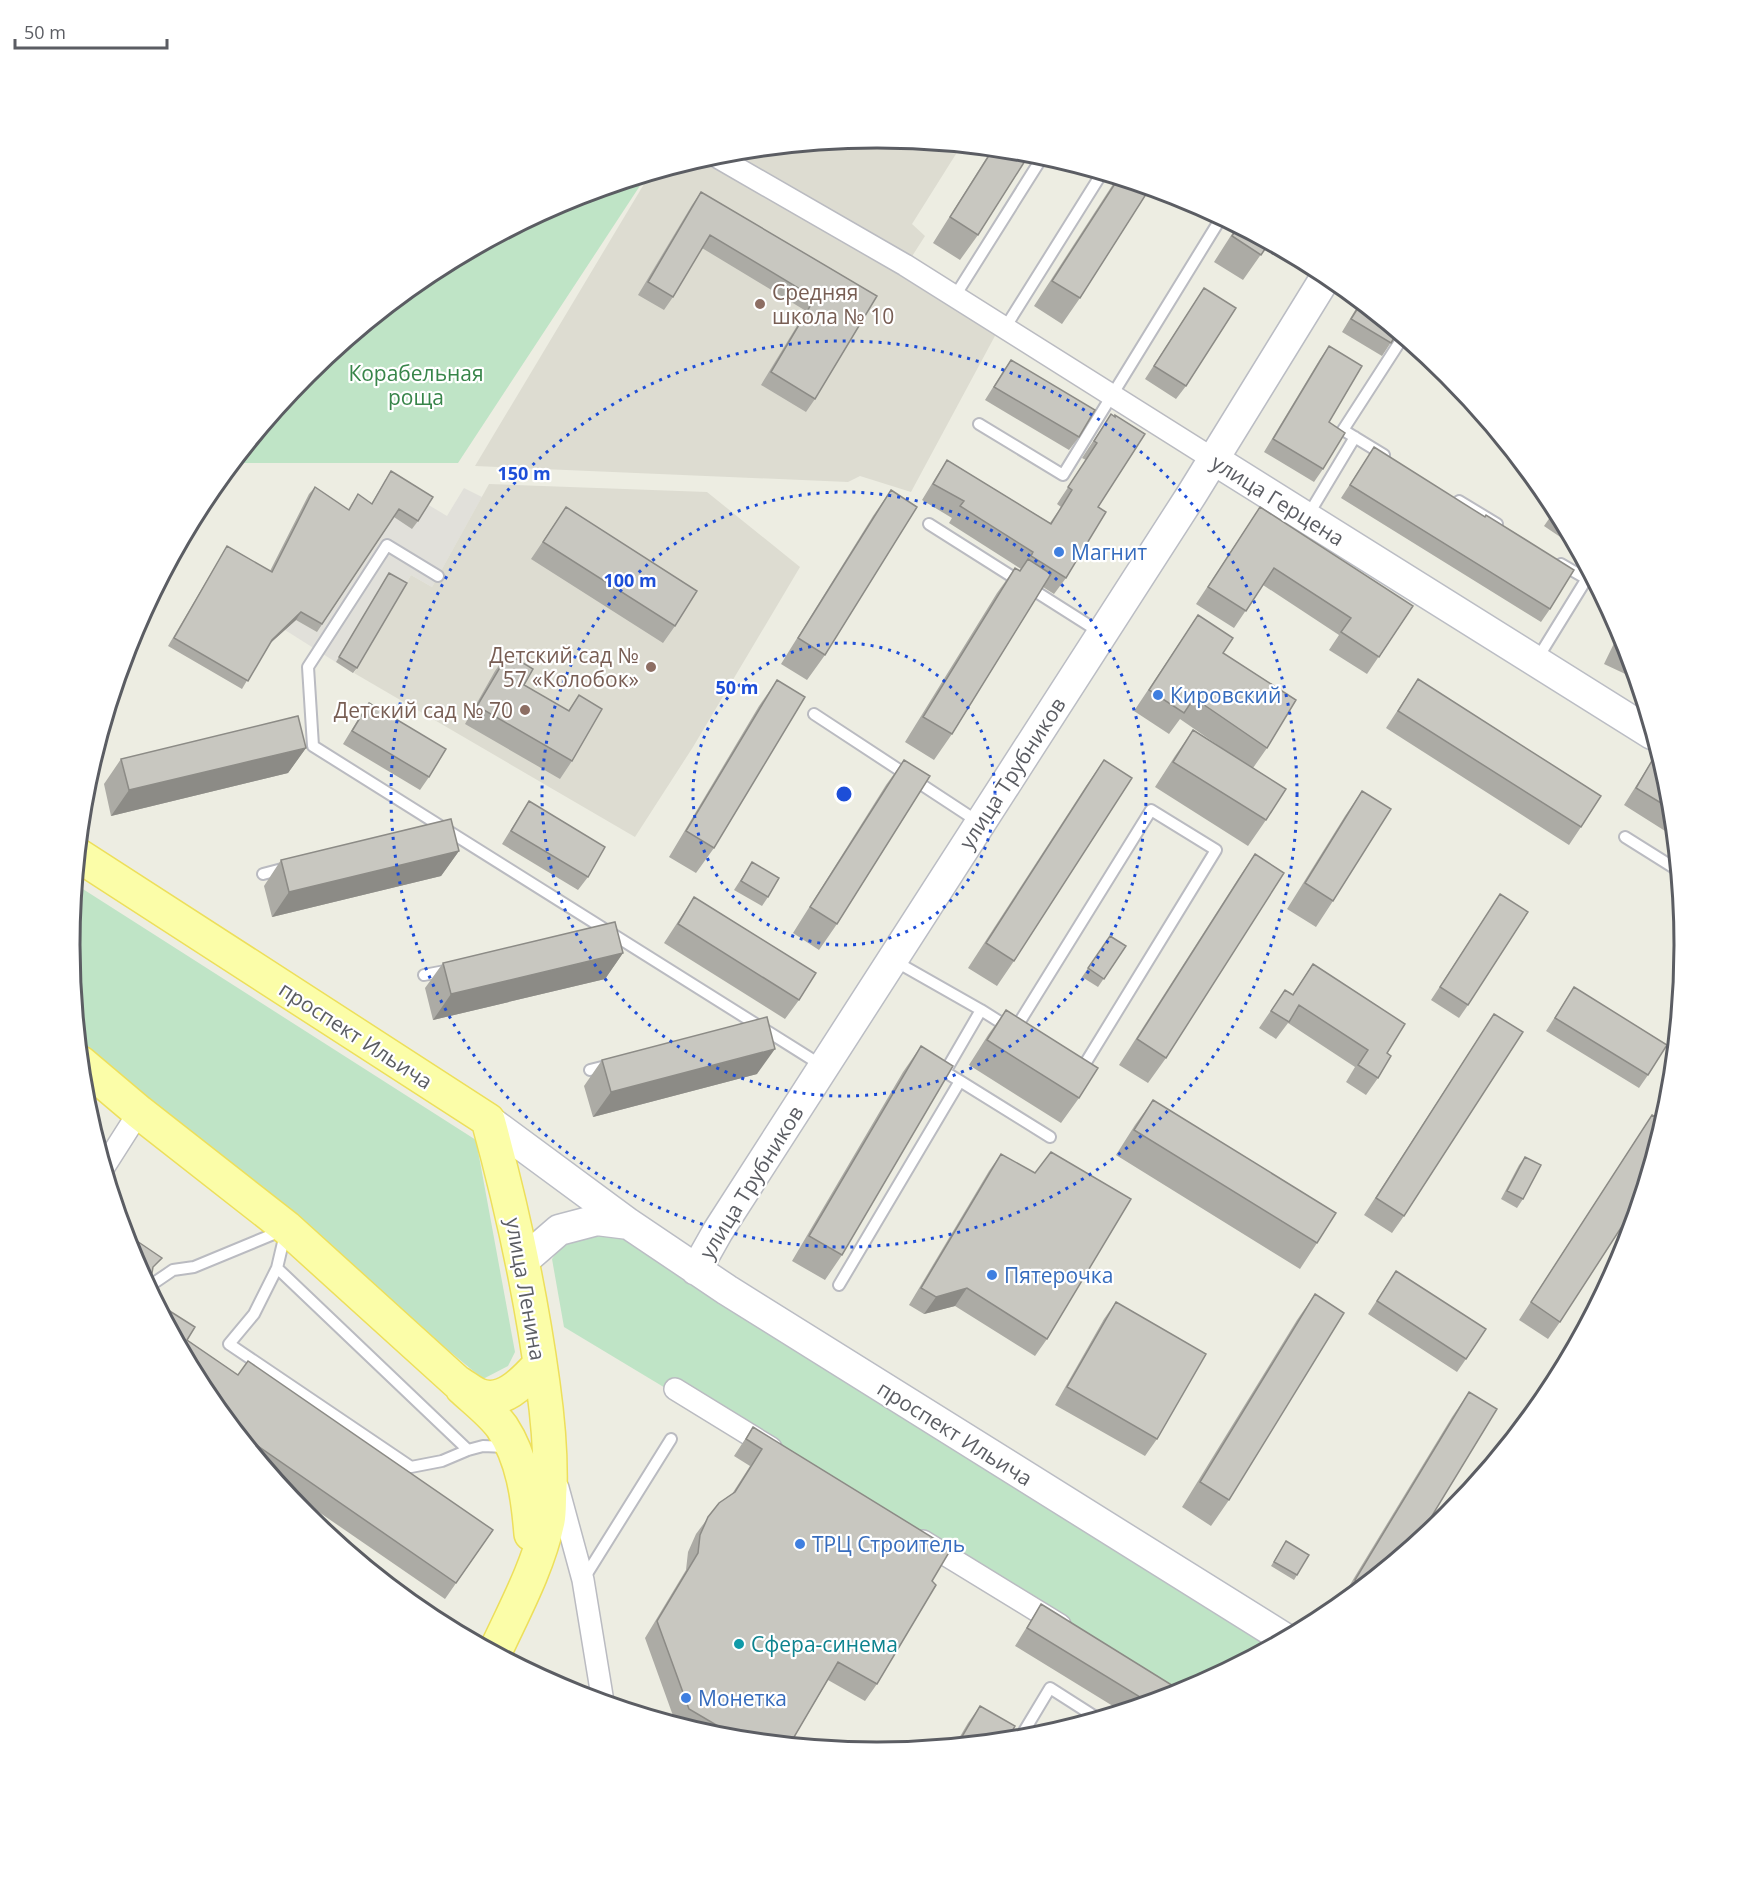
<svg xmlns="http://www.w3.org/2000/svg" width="1753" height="1890" font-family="'Open Sans',sans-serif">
<rect width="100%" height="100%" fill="#edede2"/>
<path fill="#e1e0da" d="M385,479l62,37 17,-28 18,9 -50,90 -21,-12 -58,98 -68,-43 -14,13 81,-141 15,10z"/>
<path fill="#dddcd1" d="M877,138l84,8 -49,78 13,12 -25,39 96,59 -85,158 -51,-16 -12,6 -373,-16 175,-292 69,-21z
M489,484l218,8 93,75 -107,180 -58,90 -281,-164 57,-98 21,12z"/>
<path fill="#bfe4c6" d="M647,175l-189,288h-226l74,-89 122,-101 140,-74z
M75,884l401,256 39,212 -7,14 -25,13 -317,-263 -88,-76 -9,-95z
M583,1235l42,1 649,408 -89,47 -13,4 -230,-133 -280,-176 -98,-59 -12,-68 15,-21z"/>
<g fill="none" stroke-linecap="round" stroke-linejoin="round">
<g stroke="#babbc1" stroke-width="14">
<path id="lane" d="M955,296l88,-140
M1005,328l97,-155
M979,424l84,51 158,-257
M1384,455l-41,-25 60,-93
M1459,501l38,23
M1307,517l48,-80
M929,524l172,109
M1561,564l26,15
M438,576l-51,-31 -79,122 5,79 508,319
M1536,661l53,-86
M814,714l166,109
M1625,837l51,32
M263,874l23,-6
M424,975l26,-5
M981,1010l27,17
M1014,1031l137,-221 65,40 -136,222
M590,1070l20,-5
M960,1081l90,56
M285,1234l-8,34 -23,46 -25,30 182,123 31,-6 26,-11 15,-4 23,1
M277,1268l191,182
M839,1285l121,-204 -15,-9 36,-62 -88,-50
M148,1287l25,-17 21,-3 87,-36
M583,1580l88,-141
M1020,1738l30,-50 47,30"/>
</g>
<g stroke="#babbc1" stroke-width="24">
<path id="street" d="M714,155l191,110 308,194
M104,1167l35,-55
M675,1389l96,59
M558,1488l25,92 20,122
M923,1541l137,84"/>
</g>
<g stroke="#bbbdc4" stroke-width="33">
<path id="secondary" d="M1213,459l439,275
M488,1120l141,104 98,66 557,348
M522,1262l37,-32 38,-10 32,4
M696,1270l22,-39 474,-737 135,-219"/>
</g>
<g stroke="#eddf5b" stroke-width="36">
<path id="primary" d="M78,855l410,265c24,87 43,175 55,264 5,36 8,70 7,105 -1,11 0,22 -2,32 -10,46 -33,88 -53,131
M81,1063l58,49 148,116 170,154c7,4 14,10 21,13 25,11 47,-15 62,-31
M462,1388c13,12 30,25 40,39 21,32 26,70 29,107"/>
</g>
<use href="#lane" stroke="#fff" stroke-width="10"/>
<use href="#street" stroke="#fff" stroke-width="21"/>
<use href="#secondary" stroke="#fff" stroke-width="30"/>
<use href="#primary" stroke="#fbfda8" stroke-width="33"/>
</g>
<path fill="#acaba5" d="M992,149l38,4 -52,82 -18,25 -27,-17z
M1117,178l33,10 -70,110 -18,26 -28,-18z
M701,192l176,104 -62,103 -9,13 -45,-27 45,-74 -104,-63 -29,49 -9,13 -26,-15 54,-90z
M1237,226l32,17 -26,37 -29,-18z
M1204,288l-18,98 -10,13 -31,-20z
M1360,302l37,31 -15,23 -40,-24z
M1329,346v76l-6,47 -9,13 -50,-30 56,-93z
M1011,360l68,77 -10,13 -84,-50 17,-27z
M1111,414l-13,93 -32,71 -12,16 -11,-7 -91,147 -18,26 -29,-18 92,-149 18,-25 5,3 1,-2 -72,-46 3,-5 -30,-18 14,-23 11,-17 103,63 11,-16 -4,-3 29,-44 -4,-2z
M1374,447l176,162 -9,13 -200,-124z
M391,471l27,50 -6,8 -18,-12 -77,115 -21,-12 -28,25 -26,44 -74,-43 59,-100 43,25 39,-77 6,-7 33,23 10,-16 13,10z
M891,490l-66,165 -18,25 -26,-16 92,-148z
M566,507l109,119 -12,17 -132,-84z
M1260,507l153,99 -46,68 -38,-24 10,-15 -76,-50 -29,43 -38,-24z
M1555,510l20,37 -31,-21z
M386,578l-29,90 -4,5 -17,-11z
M1198,615l25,38 44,95 -14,20 13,52 -18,26 -93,-59 20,-31 18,-26 39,25 -52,-36 -11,15 -35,-23z
M1620,631l3,5 13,43 -32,-15z
M507,654l17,31 44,26 11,-16 -7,66 -12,18 -95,-55 30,-53z
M1418,679l163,148 -12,18 -183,-117z
M777,680l-63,168 -18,25 -27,-16 90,-151z
M369,703l60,74 -9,13 -77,-46 17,-28z
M306,748l-18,25 -177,43 -7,-32 17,-25z
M1653,759l16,29 4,48 -49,-31z
M904,760l-67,164 -18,26 -26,-17 93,-148z
M1104,760l-90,201 -17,25 -29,-18 118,-182z
M1362,791l-29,110 -17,26 -29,-18 58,-93z
M529,801l59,76 -10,13 -76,-46 18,-29z
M459,851l-18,25 -169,41 -8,-31 17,-26z
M1255,854l-89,204 -18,25 -29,-18 119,-186z
M752,862l16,35 -6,9 -28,-16z
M1500,894l-32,111 -9,13 -28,-18z
M694,897l105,103 -14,19 -121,-76z
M1110,936l16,10 -28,41 -16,-10z
M623,953l-18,26 -172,41 -8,-32 18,-25z
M1313,964l74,89 -9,25 -12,17 -20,-13 9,-15 -67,-44 -12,16 -17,-11 26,-38 7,5z
M1574,987l74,88 -9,13 -93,-57z
M1006,1010l73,88 -18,25 -92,-58 19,-30z
M1494,1014l-90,202 -12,17 -28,-18z
M921,1046l-79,209 -17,25 -33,-19 111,-189z
M602,1060l155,14 -164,43 -9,-31z
M1153,1100l164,143 -17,26 -184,-114 19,-30z
M1652,1115l-92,207 -12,17 -29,-19z
M1001,1154l46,185 -12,17 -80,-50 -31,8 -15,-9 80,-134z
M1525,1157l-2,42 -6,9 -16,-9 18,-34z
M1396,1271l70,88 -9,13 -89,-58z
M1315,1294l-86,206 -18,26 -29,-19 115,-187z
M1116,1302l41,137 -12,17 -90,-51 49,-86z
M157,1303l30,37 51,35 255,155 -48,69 -164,-113 -76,-93z
M1469,1392l-53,150 -78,64h-1l115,-189z
M753,1427l179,154 -55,103 -12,17 -37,-21 -38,64 -71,-7 -43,-13 -31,-86 41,-68 2,-18 8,-18 23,-31 13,-9 18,-28 -16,-10z
M1283,1546l14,29 -3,5 -23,-14z
M1041,1604l137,85 7,2 -64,20 -106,-65z
M980,1706l27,34 -52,5 13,-22z"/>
<path fill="#8c8b86" d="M301,612l-5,8 -30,27 6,-7z
M306,748l-18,25 -177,43 18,-26z
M459,851l-18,25 -169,41 17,-25z
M623,953l-18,26 -172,41 18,-26z
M775,1049l-18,25 -164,43 18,-25z
M967,1288l-12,18 -31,8 12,-17z"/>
<path fill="#c8c7c0" stroke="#8c8b86" stroke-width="1.5" d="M993,149l37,4 -52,82 -28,-18z
M1118,179l32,9 -70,110 -28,-17z
M701,192l176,104 -62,103 -44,-27 44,-74 -105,-63 -37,62 -25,-15z
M1238,227l31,16 -8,12 -29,-19z
M1204,288l32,20 -50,78 -32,-20z
M1361,303l36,30 -6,10 -40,-24z
M1329,346l33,20 -33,56 16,11 -22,36 -50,-30z
M1011,360l84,50 -16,27 -85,-50z
M1111,414l4,3v-2l30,19 -47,73 8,5 -40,66 -35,-22 2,-4 -73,-46 4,-5 -31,-17 14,-24 104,64 21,-34 -4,-3 29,-44 -3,-2z
M1374,447l111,70 1,-2 88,55 -24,39 -200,-124z
M391,471l42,26 -15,24 -19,-12 -77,115 -21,-12 -29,28 -24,41 -74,-43 53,-92 45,26 43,-85 34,23 9,-16 14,10z
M891,490l26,17 -92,148 -27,-17z
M566,507l131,84 -22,35 -132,-84z
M1260,507l153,99 -34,51 -38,-25 10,-14 -77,-50 -28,43 -38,-24z
M1555,510l4,7 -6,-4z
M1028,559l23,15 -99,160 -29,-17 92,-149 5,3z
M389,573l18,10 -50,85 -18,-11z
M1198,615l35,23 -10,15 73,47 -29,48 -73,-50 -10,15 -35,-23z
M1622,635l1,1 5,16 -12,-5z
M508,654l25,15 -9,16 45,26 10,-16 23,14 -30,52 -95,-55z
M1418,679l183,117 -20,31 -183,-116z
M777,680l28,17 -91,151 -28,-17z
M369,703l77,46 -17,28 -77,-46z
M298,716l8,32 -177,42 -8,-31z
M1193,730l93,59 -20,31 -93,-58z
M1653,759l8,5 8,24 2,21 -35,-21z
M904,760l26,16 -93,148 -27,-17z
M1104,760l28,18 -118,183 -28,-18z
M1362,791l29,18 -58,92 -28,-18z
M529,801l76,46 -17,30 -77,-46z
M451,819l8,32 -170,41 -8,-32z
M1255,854l29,19 -118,185 -29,-19z
M752,862l27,16 -11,19 -27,-16z
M1500,894l28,18 -60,93 -28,-18z
M694,897l122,76 -17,27 -121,-76z
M615,922l8,31 -172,41 -8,-31z
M1110,936l16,10 -22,33 -16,-11z
M1313,964l92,60 -18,29 4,3 -13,22 -20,-13 10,-15 -69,-45 -10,17 -18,-11 14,-21 8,5z
M1574,987l93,58 -19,30 -93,-57z
M1006,1010l92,58 -19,30 -92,-58z
M1494,1014l29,18 -119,184 -28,-18z
M767,1017l8,32 -164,43 -9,-32z
M921,1046l32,20 -111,189 -33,-19z
M1153,1100l183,113 -19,30 -183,-113z
M1652,1115l11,7 -24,78 -79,122 -29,-20z
M1051,1152l80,47 -84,140 -80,-51 -31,9 -15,-9 80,-134 34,19z
M1525,1157l16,8 -18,34 -16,-8z
M131,1237l31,21 -9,9 -1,6 -6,9 -16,-28 -3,-11z
M1396,1271l90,58 -20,30 -89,-58z
M1315,1294l29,19 -115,187 -29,-18z
M1116,1302l90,52 -49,85 -90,-52z
M157,1303l38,24 -8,13 51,35 10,-14 245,169 -37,53 -220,-152 -31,-38 -17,-31 2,-3 -5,-3z
M1469,1392l28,17 -81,133 -53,43 -8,-5z
M753,1427l198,122 -19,32 4,4 -59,99 -39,-22 -48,82 -50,-5 -51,-30 -32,-88 41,-68 2,-18 8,-18 11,-14 16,-11 27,-43 -16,-10z
M1286,1541l23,14 -12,20 -23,-13z
M1041,1604l137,85 7,1 6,-2 -6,3 -37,11 -121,-74z
M980,1706l35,20 -8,14 -50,5z"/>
<g fill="none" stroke="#1d4ed8" stroke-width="3" stroke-dasharray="3 6">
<circle cx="844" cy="794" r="151"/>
<circle cx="844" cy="794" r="302"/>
<circle cx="844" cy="794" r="453"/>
</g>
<g fill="#8d6e63" stroke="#fff" stroke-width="2">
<circle cx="760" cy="304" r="6"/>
<circle cx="651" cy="667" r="6"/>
<circle cx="525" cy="710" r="6"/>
</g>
<g fill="#3f7fe0" stroke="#fff" stroke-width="2">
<circle cx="1059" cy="552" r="6"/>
<circle cx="1158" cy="695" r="6"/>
<circle cx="992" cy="1275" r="6"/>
<circle cx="800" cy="1544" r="6"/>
<circle cx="686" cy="1698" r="6"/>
</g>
<circle fill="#0f9aa8" stroke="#fff" stroke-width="2" cx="739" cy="1644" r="6"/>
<g text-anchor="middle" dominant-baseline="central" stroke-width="4.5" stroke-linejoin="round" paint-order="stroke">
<g font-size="21" fill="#785e54" stroke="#fff" text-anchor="end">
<text x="772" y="292" text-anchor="start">Средняя<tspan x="772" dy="24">школа № 10</tspan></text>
<text x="639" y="655">Детский сад №<tspan x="639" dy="24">57 «Колобок»</tspan></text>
<text x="513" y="710">Детский сад № 70</text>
</g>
<g font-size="21" fill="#378549" stroke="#fff">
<text x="416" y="373">Корабельная<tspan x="416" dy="24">роща</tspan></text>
</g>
<g font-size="21" fill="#5b5d63" stroke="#fff">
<text transform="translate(1278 500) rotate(32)">улица Герцена</text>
<text transform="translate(1012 773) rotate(-57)">улица Трубников</text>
<text transform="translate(356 1035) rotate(33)">проспект Ильича</text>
<text transform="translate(751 1182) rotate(-58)">улица Трубников</text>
<text transform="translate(526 1289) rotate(80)">улица Ленина</text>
<text transform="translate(955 1433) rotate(32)">проспект Ильича</text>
</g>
<g font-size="21" fill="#366cbe" stroke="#fff" text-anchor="start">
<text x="1071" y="552">Магнит</text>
<text x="1170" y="695">Кировский</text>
<text x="1004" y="1275">Пятерочка</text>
<text x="812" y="1544">ТРЦ Строитель</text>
<text x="698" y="1698">Монетка</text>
</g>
<g font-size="21" fill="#0d838f" stroke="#fff" text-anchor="start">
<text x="751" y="1644">Сфера-синема</text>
</g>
</g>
<path d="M0 0H1753V1890H0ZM80 945a797 797 0 1 1 1594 0a797 797 0 1 1-1594 0Z" fill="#fff" fill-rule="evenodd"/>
<path fill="none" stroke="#5b5d63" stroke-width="3" d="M80 945a797 797 0 1 1 1594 0a797 797 0 1 1-1594 0Z"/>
<circle cx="844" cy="794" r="9" fill="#1d4ed8" stroke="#fff" stroke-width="3"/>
<g font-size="18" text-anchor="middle" font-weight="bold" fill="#1d4ed8" stroke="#fff" stroke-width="4.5" stroke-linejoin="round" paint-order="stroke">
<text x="524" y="480">150 m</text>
<text x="630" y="587">100 m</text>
<text x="737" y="694">50 m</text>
</g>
<path d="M15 39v9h152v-9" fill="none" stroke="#5b5d63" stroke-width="3"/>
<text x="24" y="39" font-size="18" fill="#5b5d63" stroke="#ffffff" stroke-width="4.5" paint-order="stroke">50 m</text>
</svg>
